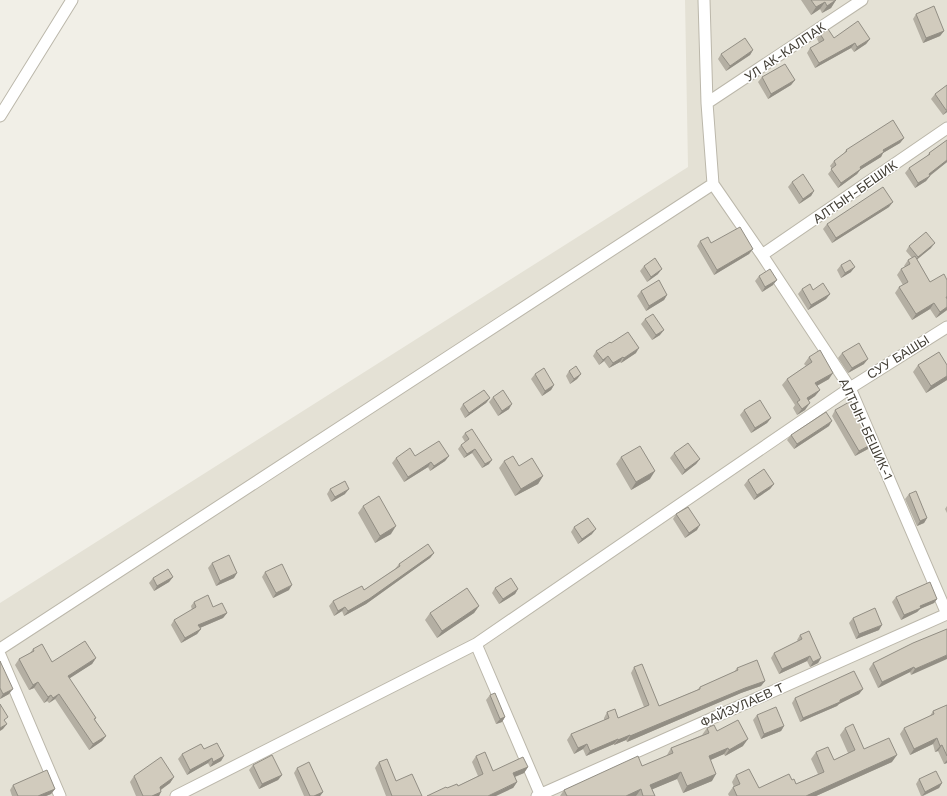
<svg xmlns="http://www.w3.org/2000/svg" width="947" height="796" font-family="'Work Sans',sans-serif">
<rect width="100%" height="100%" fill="#f1efe7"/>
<path fill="#e4e1d5" d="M685,0h262v796h-947v-193l688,-436z"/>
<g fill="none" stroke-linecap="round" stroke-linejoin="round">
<g stroke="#bbb7aa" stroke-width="13">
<path id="minor" d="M707,103l155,-103
M0,116l72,-116
M713,184l49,71 88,133 97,226
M762,255l185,-127
M0,649l713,-465 -6,-81 -3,-103
M0,655l60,141
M176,796l300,-152
M537,796l410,-182
M541,796l-65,-152 374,-256 97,-61"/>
</g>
<use href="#minor" stroke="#fff" stroke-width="11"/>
</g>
<path fill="#b4afa3" d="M801,0h35l-5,8 -9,5 -2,-4 -9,6z
M916,14l28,17 -4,5 -17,7 -10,-24z
M820,34l14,4 36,1 -4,5 -12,8 -3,-4 -36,20 -8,-15 3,-5 9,-5 -2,-4z
M753,50l-3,5 -24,16 -8,-12 3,-5z
M762,77l33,3 -4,5 -23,14 -10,-17z
M947,85v27l-4,3 -12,-16 4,-5z
M904,138l-4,5 -17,10 -2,4 -21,13 -3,4 -19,14 -10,-14 4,-5 -2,-3 4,-5 9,-6 3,-5z
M947,140v22l-17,14 -4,5 -11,7 -10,-15 4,-5 18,-12 2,-3z
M792,182l22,9 -3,5 -12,8 -11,-17z
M889,207l-57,36 -9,-14 4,-5z
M700,241l11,2 42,6 -4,5 -35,21 -17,-29z
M909,246l22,2 -14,11 13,23 17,-2v30l-11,8 -6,-9 -18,11 -17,-27 4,-6 4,-2 -6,-10 4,-6 4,-2 -1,-1 4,-6 4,-2 -6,-7z
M841,265l10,7 -10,6 -4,-8z
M644,266l14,8 -11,8 -7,-11z
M759,276l14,9 -11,7 -7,-11z
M802,289l11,1 17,4 -4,5 -18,11 -10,-16z
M641,291l26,4 -3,5 -18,11 -9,-15z
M645,319l15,16 -8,5 -11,-16z
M611,343l25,10 -15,10 -1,-1 -11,6 -5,-7 -5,4 -6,-9 3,-5z
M842,353l22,11 -16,9 -10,-15z
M809,357l20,22 -12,7 3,4 -5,6 -7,5 -3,9 -8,5 -4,-7 2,-3 -13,-20 5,-6 19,-13 -2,-2z
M918,365h29v15l-21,13 -13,-21z
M569,371l12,3 -4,5 -7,5 -4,-8z
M535,374l19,11 -3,5 -9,6 -11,-17z
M493,397l16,12 -11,7 -9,-14z
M490,398l-4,5 -21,15 -5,-9 3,-5z
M744,410l27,8 -4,5 -16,10 -11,-18z
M835,410l28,18 5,21 -13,7 -23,-40z
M829,426l-35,23 -7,-9 4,-5z
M465,433l24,31 -7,4 -10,-15 -8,5 -6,-9 3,-4 4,-3 -3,-5z
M674,453l26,6 -4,5 -14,11 -12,-17z
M415,456h34l-4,5 -15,10 -2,-4 -24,15 -12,-19 4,-5z
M621,457l29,22 -19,11 -15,-26z
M504,461l15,5 24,10 -5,8 -23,12 -16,-28z
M748,480l26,4 -4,5 -16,11 -10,-15z
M330,489l15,5 -14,8 -4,-8z
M909,494l18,24 -3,5 -7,3 -12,-27z
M363,506l28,28 -16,9 -17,-30z
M947,506v7l-2,-4z
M676,514l21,16 -12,8 -12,-19z
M574,527l18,7 -14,10 -7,-12z
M434,553l-4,5 -64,46 -22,12 -2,-5 -8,5 -5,-10 4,-5 31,-11 31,-21 4,-5z
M212,563l22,15 -18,8 -8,-18z
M265,572l24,18 -16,8 -11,-21z
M173,577l-4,5 -15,9 -5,-8 4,-5z
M495,588l23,1 -3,5 -16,10 -7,-11z
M896,597l41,2 -3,4 -14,6 -3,3 -16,8 -9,-18z
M194,602l19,5 14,6 -4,5 -23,10 1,1 -4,5 -16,9 -10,-18 3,-5 18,-10 -1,-4z
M479,606l-5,7 -37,25 -12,-18 5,-7z
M853,618l26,12 -23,9 -7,-16z
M947,629l-36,46 -1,-3 -32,16 -9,-19 4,-6z
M800,635l21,23 -3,5 -8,4 -3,-6 -28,13 -8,-16 3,-5 24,-12 -1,-1z
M33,649l19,13 44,-4 -4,6 -23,14 27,40 -1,2 11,16 -4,5 -13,9 -34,-51 -6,4 -2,-2 -3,2 -10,-15 -5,2 -14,-25 4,-6 11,-6z
M0,661l9,33 -9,5z
M634,667l25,39 38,-16 3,-3 34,-15 3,-4 28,13 -4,5 -20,7 -114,49 -1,-2 -12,5v-1l-28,12 -3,-7 -9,5 -7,-14 4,-6 33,-14v-2l3,-6 11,6 26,-11 -13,-34z
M863,689l-4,5 -20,10 -2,2 -37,16 -8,-19 3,-5z
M490,695l15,22 -3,5 -6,2 -10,-24z
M947,705v58l-3,1 -6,-13 -3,1 -2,-8 -23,11 -10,-21 4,-6 26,-12 3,-5z
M757,715l27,11 -3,5 -20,8 -8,-19z
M707,728l10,3 26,15 -18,10 -1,-2 -14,6 2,21 -29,12 -6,-14 -25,10 3,7h-95l4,-6 78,-24 25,-10v-1l4,-7 31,-13z
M845,728l19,21 28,13 -76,34h-87l-1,-2 5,-7h1l-2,-5 4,-7 23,13 33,-8 4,4 22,-10 -7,-15 5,-7 18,8 14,-7 -8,-18z
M204,749l20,7 -3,5 -11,6 -2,-4 -21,12 -9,-16 4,-5z
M476,756l17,15 35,-4 -4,6 -9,4 2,5 -4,6h-66l11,-2 20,-10 -6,-14z
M379,762l17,19 26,15h-36l-11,-28z
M253,765l29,10 -4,5 -19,9 -10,-19z
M297,768l26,24 -3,4h-16l-10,-23z
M134,776l40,1 -4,6 -9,7 -2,6h-23l-6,-14z
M919,779l23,4 -3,5 -16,8h-2l-5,-12z
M13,785l42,4 -4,5 -5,2h-34l-2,-6z"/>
<path fill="#928e84" d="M832,0h4l-1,1 1,-1 -5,8 -9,5 5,-7z
M825,2l-5,7 -9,6 5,-8z
M944,31l-4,5 -17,7 3,-5z
M870,39l-4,5 -12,8 3,-5z
M855,43l-4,5 -36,20 4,-5z
M753,50l-3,5 -24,16 4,-5z
M795,80l-4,5 -23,14 3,-5z
M947,110v2l-4,3z
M904,138l-4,5 -17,10 -2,4 -21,13 -3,4 -19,14 3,-5 19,-16 23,-17z
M947,160v2l-19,15 2,-1 -4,5 -11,7 3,-5 11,-9z
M814,191l-3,5 -12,8 4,-5z
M893,202l-4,5 -57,36 4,-5z
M935,243l-4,5 -17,14 4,-5z
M753,249l-4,5 -35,21 3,-5z
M855,267l-4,5 -10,6 4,-5z
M662,269l-4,5 -11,8 4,-5z
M777,280l-4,5 -11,7 3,-5z
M830,294l-4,5 -18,11 3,-5z
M667,295l-3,5 -18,11 3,-5z
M934,303l-4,6 -18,11 4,-6z
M947,307v3l-11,8 4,-6z
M664,330l-4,5 -8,5 4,-5z
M639,348l-3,5 -15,10 3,-5z
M608,356l-4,5 -5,4 4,-5z
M623,357l-3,5 -11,6 4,-5z
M868,359l-4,5 -16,9 4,-5z
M833,373l-4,6 -18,10 4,-6z
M581,374l-4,5 -7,5 4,-5z
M947,376v4l-21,13 5,-7z
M554,385l-3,5 -9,6 3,-5z
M820,390l-5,6 -13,9 5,-7z
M490,398l-4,5 -21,15 4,-5z
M810,403l-5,7 -8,5 5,-6z
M512,404l-3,5 -11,7 4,-5z
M771,418l-4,5 -16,10 4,-5z
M832,421l-3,5 -35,23 3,-5z
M872,444l-4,5 -13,7 4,-5z
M475,449l-3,4 -8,5 3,-4z
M449,456l-4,5 -15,10 4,-5z
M700,459l-4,5 -14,11 3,-5z
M492,460l-3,4 -7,4 3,-4z
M431,462l-3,5 -24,15 4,-5z
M655,471l-5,8 -19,11 5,-8z
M543,476l-5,8 -23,12 6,-7z
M774,484l-4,5 -16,11 3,-5z
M349,489l-4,5 -14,8 4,-5z
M927,518l-3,5 -7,3 3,-5z
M700,525l-3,5 -12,8 4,-5z
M396,526l-5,8 -16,9 5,-7z
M596,529l-4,5 -14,10 4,-5z
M434,553l-4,5 -64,46 -22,12 4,-5z
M237,573l-3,5 -18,8 4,-5z
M173,577l-4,5 -15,9 3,-5z
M292,585l-3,5 -16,8 3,-5z
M518,589l-3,5 -16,10 4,-5z
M937,599l-3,4 -14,6 -3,3 -16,8 3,-5 16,-9z
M479,606l-5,7 -37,25 5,-7z
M345,607l-3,4 -8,5 4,-5z
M227,613l-4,5 -28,12 3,-5z
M882,625l-3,5 -23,9 3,-5z
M201,629l-4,5 -16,9 4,-5z
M947,655v4l-36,16 4,-6z
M810,656l-3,5 -28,13 3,-5z
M96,658l-4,6 -28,18 4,-6z
M821,658l-3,5 -8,4 3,-5z
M914,667l-4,5 -32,16 4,-6z
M765,681l-4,5 -20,7 -114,49 3,-6 115,-48z
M38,682l-4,6 -5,2 4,-5z
M13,689l-4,5 -9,5 3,-5z
M863,689l-4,5 -20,10 -2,2 -37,16 3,-4z
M59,694l-4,5 -6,4 4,-5z
M51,695l-4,6 -3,2 4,-6z
M505,717l-3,5 -6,2 4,-5z
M7,724l-4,5 -3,2v-3z
M784,726l-3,5 -20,8 3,-5z
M630,735l-4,5 -12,5 4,-5z
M106,736l-4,5 -13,9 4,-6z
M937,738l-4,6 -23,11 4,-6z
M618,739l-4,5 -28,12 4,-5z
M748,739l-5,7 -18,10 4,-6z
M587,744l-4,5 -9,5 4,-6z
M942,745l-4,6 -3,1 5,-6z
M728,748l-4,6 -20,9 5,-7z
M897,755l-5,7 -76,34h-10z
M224,756l-3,5 -11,6 3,-5z
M212,758l-4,5 -21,12 3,-5z
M947,760v3l-3,1z
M528,767l-4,6 -15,6 4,-6z
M681,772l-4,7 -31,13 4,-7z
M716,774l-4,7 -29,12 4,-7z
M282,775l-4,5 -19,9 3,-5z
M174,777l-4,6 -14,10 4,-6z
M517,782l-4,6 -17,8h-8z
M942,783l-3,5 -17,8 3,-4z
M55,789l-4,5 -5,2h-8z
M641,789l-5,7h-10z
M161,792l-2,4h-7z
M323,792l-3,4h-6z"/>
<path fill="#d1cbbd" stroke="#928e84" d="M811,0h25l-9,6 -2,-4 -9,5z
M934,6l10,25 -18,7 -10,-24z
M858,21l12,18 -13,8 -2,-4 -36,20 -9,-15 14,-8 -4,-6 8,-5 6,9z
M745,38l8,12 -23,16 -9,-12z
M785,64l10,16 -24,14 -9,-17z
M947,85v25h-1l-11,-16z
M893,120l11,18 -21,12 1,2 -24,15 1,2 -20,14 -10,-14 5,-4 -2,-4 13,-10 -1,-1z
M947,140v20l-18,14 1,2 -12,7 -9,-15 21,-14 -1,-1z
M803,174l11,17 -11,8 -11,-17z
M883,187l10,15 -57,36 -9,-14z
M740,227l13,22 -36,21 -17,-29 8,-4 3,6z
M926,232l9,11 -17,14 -9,-11z
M915,256l15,26 14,-8 3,6v17h-1l1,2v8l-7,5 -6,-9 -18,11 -17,-27 9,-5 -7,-13 9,-5 -2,-4z
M655,258l7,11 -11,8 -7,-11z
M850,260l5,7 -10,6 -4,-8z
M770,269l7,11 -12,7 -6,-11z
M659,280l8,15 -18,11 -8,-15z
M823,283l7,11 -19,11 -9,-16 8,-5 3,6z
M653,314l11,16 -8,5 -11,-16z
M628,332l11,16 -15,10 -1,-1 -10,6 -5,-7 -5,4 -7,-9 14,-9 1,1z
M859,343l9,16 -16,9 -10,-15z
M820,350l13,23 -18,10 5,7 -13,8 3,5 -8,6 -5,-7 3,-2 -13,-21 25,-17 -3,-5z
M939,352l8,13v11l-16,10 -13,-21z
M576,366l5,8 -7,5 -5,-8z
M544,368l10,17 -9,6 -10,-17z
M484,390l6,8 -21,15 -6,-9z
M503,390l9,14 -10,7 -9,-14z
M760,400l11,18 -16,10 -11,-18z
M851,401l11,19 2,6 -2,1 10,17 -13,7 -24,-41z
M826,412l6,9 -35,23 -6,-9z
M472,429l20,31 -7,4 -10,-15 -8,5 -6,-9 8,-6 -4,-6z
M439,441l10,15 -15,10 -3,-4 -23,15 -12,-19 14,-10 5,8z
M688,443l12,16 -15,11 -11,-17z
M640,446l15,25 -19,11 -15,-25z
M513,456l6,10 13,-8 11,18 -22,13 -17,-28z
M764,469l10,15 -17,11 -9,-15z
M345,481l4,8 -14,8 -5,-8z
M916,491l11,27 -7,3 -11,-27z
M379,496l17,30 -16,10 -17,-30z
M688,507l12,18 -11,8 -13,-19z
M588,518l8,11 -14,10 -8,-12z
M428,544l6,9 -65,46 -21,12 -3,-4 -7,4 -5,-10 29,-15 2,4 36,-24 -1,-2z
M229,555l8,18 -17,8 -8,-18z
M282,564l10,21 -16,8 -11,-21z
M168,569l5,8 -16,9 -4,-8z
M511,578l7,11 -15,10 -8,-11z
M930,582l7,17 -17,7 1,2 -17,7 -8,-18z
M467,588l12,18 -37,25 -12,-18z
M208,595l5,12 9,-4 5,10 -29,12 3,4 -16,9 -11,-18 22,-13 -2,-5z
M875,608l7,17 -23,9 -6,-16z
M947,629v26l-32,14 -1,-2 -32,15 -9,-19 40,-20z
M809,631l12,27 -8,4 -3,-6 -28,13 -8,-16 28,-14 -2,-4z
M85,641l11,17 -28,18 28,42 -2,1 12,17 -13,8 -34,-50 -6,4 -2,-3 -3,2 -10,-15 -5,3 -14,-26 15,-8 -1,-2 9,-5 10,18z
M757,660l8,21 -20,7 -115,48v-1l-12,5v-1l-28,12 -3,-7 -9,4 -7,-14 38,-16 -2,-6 8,-3 3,9 31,-13 -15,-38 8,-3 17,42 41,-17v-2l38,-17 -1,-2z
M0,661l13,28 -10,5 -3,-6z
M854,671l9,18 -23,11v2l-37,16 -8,-20z
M495,693l10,24 -5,2 -10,-24z
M0,704l8,13 -4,3 3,4 -7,4z
M947,705v51l-5,-11 -2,1 -3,-8 -23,11 -10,-21 30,-14 -1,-3z
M776,707l8,19 -20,8 -7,-19z
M738,720l10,19 -19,11 -1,-2 -19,8 7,18 -29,12 -6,-14 -31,13 5,11h-12l-2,-7 -15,7h-59l-3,-6 74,-34 4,10 31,-13 -2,-5 38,-15 -2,-5 7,-3 3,6z
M853,724l11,25 25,-11 8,17 -91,41h-69l-4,-9 7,-3 -4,-9 13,-6 10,19 30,-14 3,6 2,-1 2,5 28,-12 -8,-20 12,-5 6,13 21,-10 -10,-22z
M217,743l7,13 -11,6 -1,-4 -22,12 -8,-16 19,-10 3,5z
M485,752l8,19 30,-14 5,10 -15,6 4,9 -29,14h-61l19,-9 1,1 10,-4 1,2 25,-12 -7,-18z
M272,755l10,20 -20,9 -9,-19z
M161,757l13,20 -14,10 1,5 -9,4h-9l-9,-20z
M387,759l9,22 16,-7 10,22h-30l-13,-34z
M309,762l14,30 -9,4h-4l-13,-28z
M47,770l8,19 -17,7h-20l-5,-11z
M936,771l6,12 -17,9 -6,-13z"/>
<g text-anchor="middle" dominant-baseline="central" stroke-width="3" stroke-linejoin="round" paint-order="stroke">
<g font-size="13" fill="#433f36" stroke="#fff">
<text transform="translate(785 52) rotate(-34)">УЛ АК-КАЛПАК</text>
<text transform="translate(855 192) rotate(-35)">АЛТЫН-БЕШИК</text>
<text transform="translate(898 357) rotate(-32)">СУУ БАШЫ</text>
<text transform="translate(866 429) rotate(65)">АЛТЫН-БЕШИК-1</text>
<text transform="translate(742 705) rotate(-24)">ФАЙЗУЛАЕВ Т</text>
</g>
</g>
</svg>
